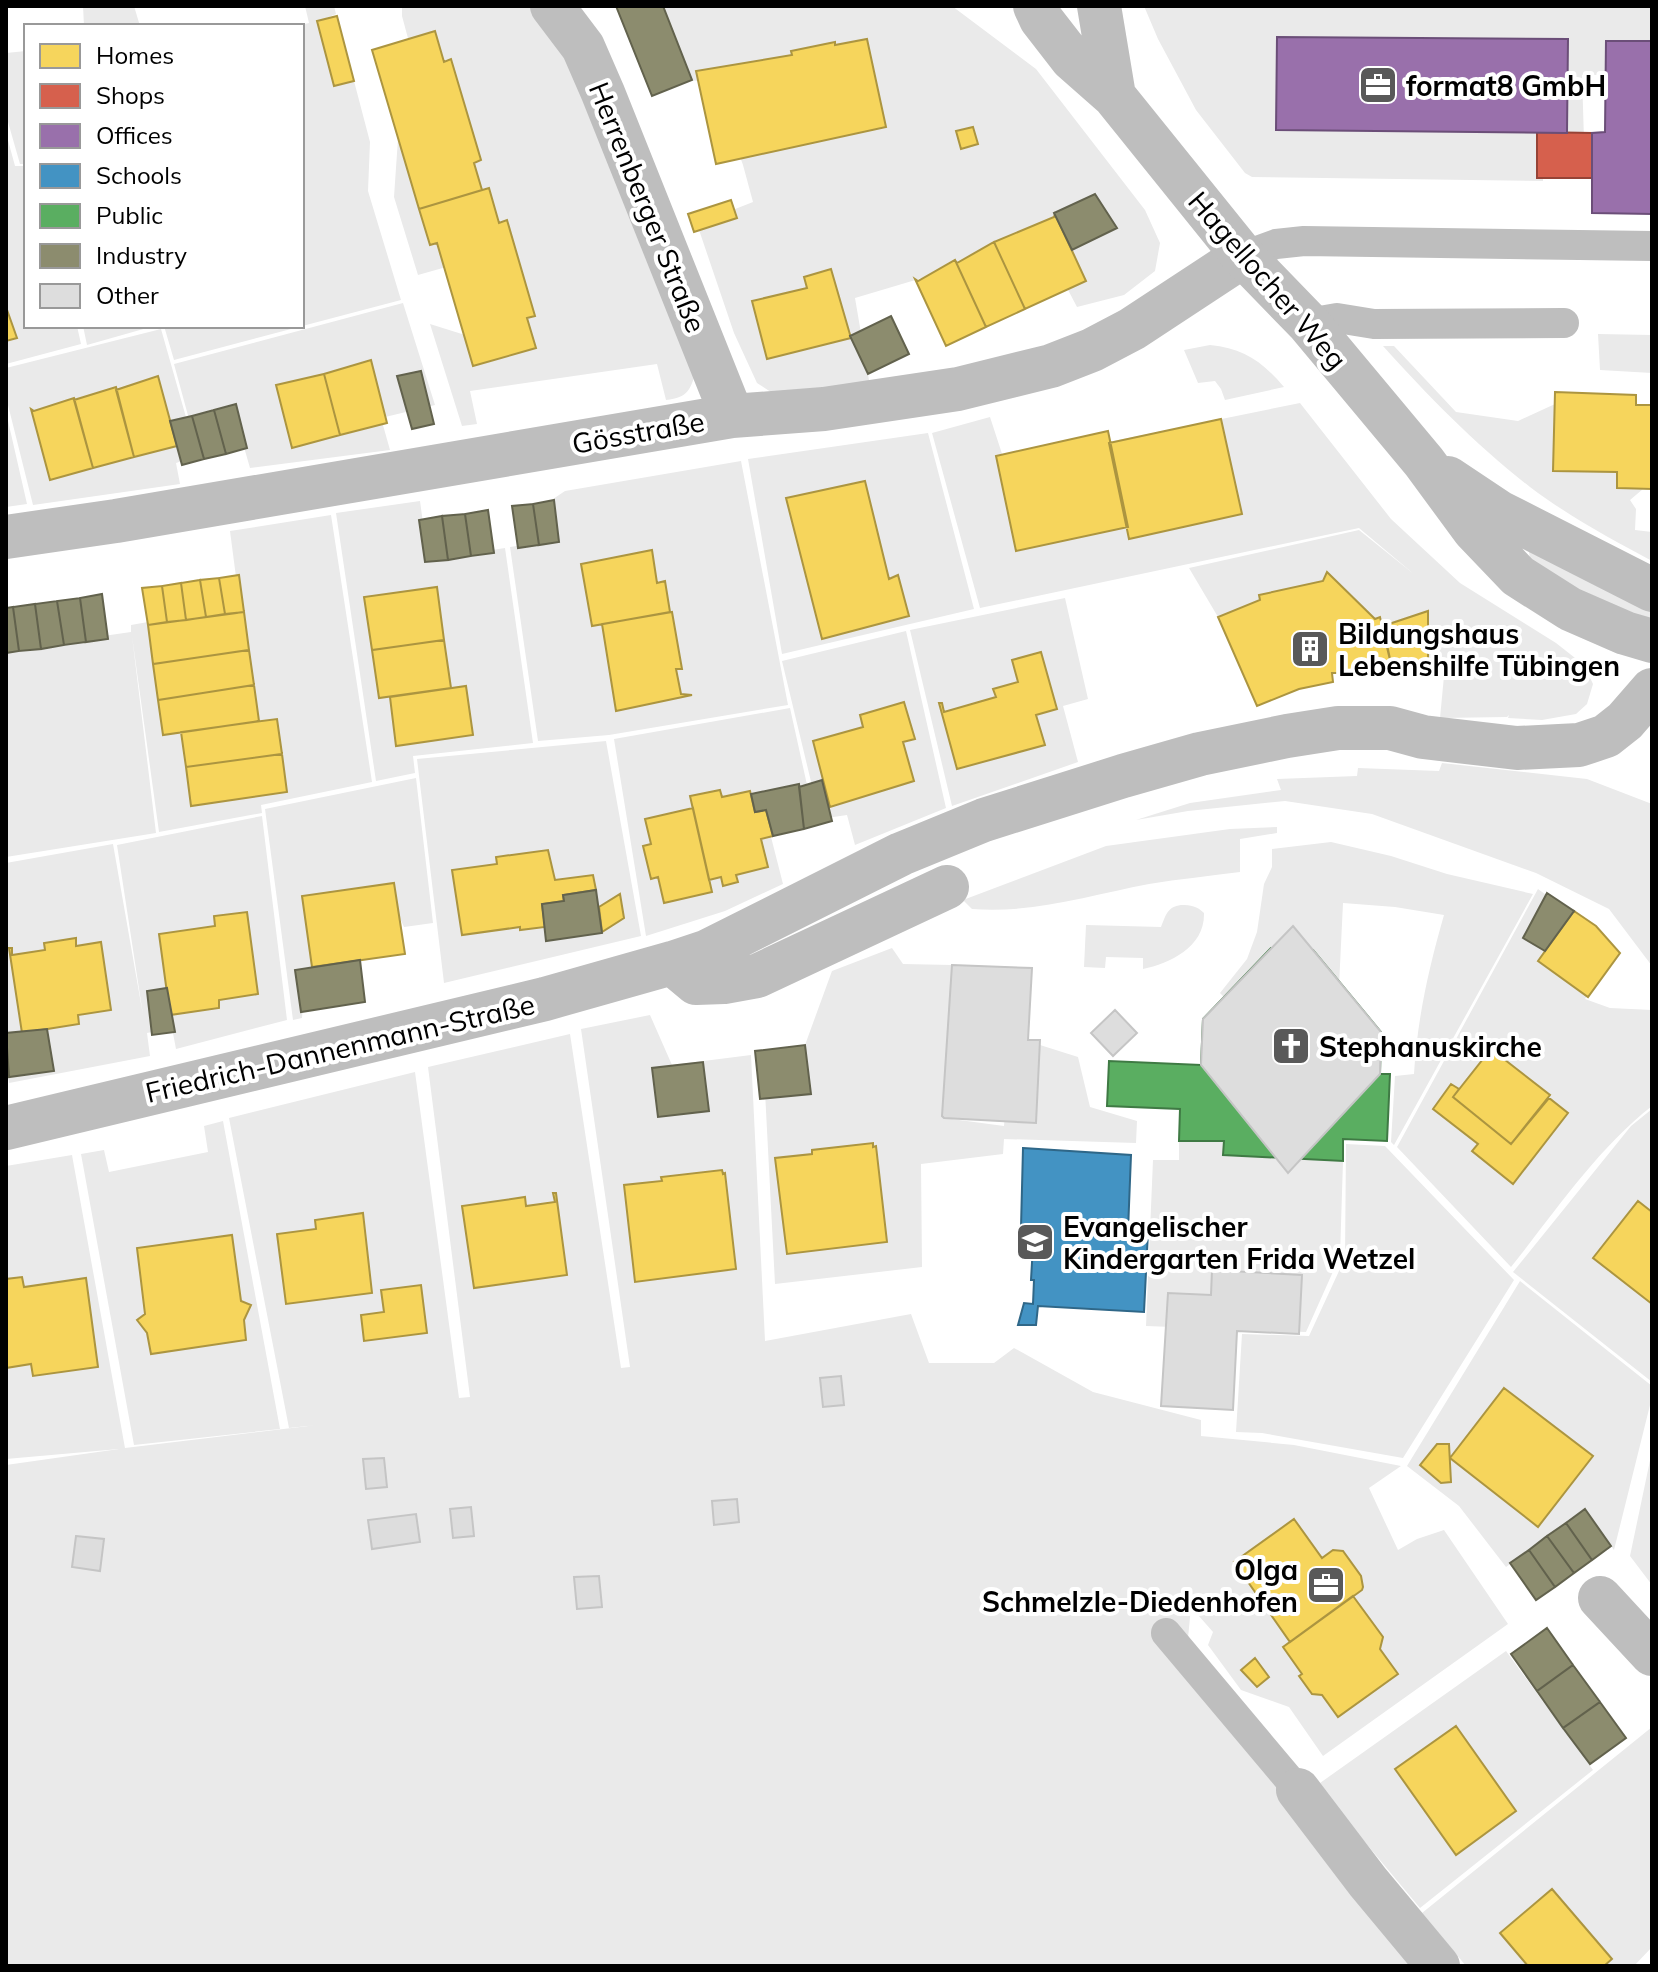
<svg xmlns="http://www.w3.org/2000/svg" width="1658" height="1972" font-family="Mulish,sans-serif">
<rect width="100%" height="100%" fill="#fff"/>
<path fill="#eaeaea" d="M83,6h51l6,20h-56z
M305,6h29l2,8 -19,8 17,64 20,-5 16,61 -2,49 33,109 -227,60 -10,-34h138v-300h-6l13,-3z
M402,6h127l16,13 22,26 130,325c-8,21 -8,27 -31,30l-9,-36 -187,27 7,33 -15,2 -32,-102 51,16 -10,-80 -53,15 -24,-78 5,-73 10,-82 -7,-26z
M663,6h289l84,63 109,141 15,33 -5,28 -31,24 -47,12 -34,-65 -188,56 15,88 -93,10 -20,-13 -23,-50 -37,-109 56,-22 -10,-37 -29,-81 -22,-4z
M1144,6h508v69h-70l2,65 -41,35v6l-291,-4 -7,-4 -49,-63 -38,-71z
M26,51v113h-6l-14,-49v-62z
M6,133l9,33h11v160h51l4,18 -75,20z
M403,303l32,102 -54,13 9,32 -140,18 -17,-59 -44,10 -15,-55z
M83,326h71l-67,19z
M161,329l36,127 -21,7 4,21 -147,21 -27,-108v-29z
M1598,334l54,1v38l-52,-3z
M1210,345c33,3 53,17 74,42l-59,13 -4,-11 -6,-8 -17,2 -14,-33z
M1383,346h11l62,66 62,9 37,-17 -2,67 64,1v16l26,1 -13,11 6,9 -1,21 17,2v29c-41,-22 -85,-46 -122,-74 -52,-40 -103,-92 -147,-141z
M1300,403l91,116 69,64 96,60 28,22 9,19 -6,20 -11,10 -34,6 -34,-2 1,-3 -2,2 -67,1 4,-42 -45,-2 -181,-57 -29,-49 170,-38 56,45 -56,-47 -379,80 -48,-175 58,-16 15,46z
M6,412l21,92 -21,3z
M928,433l46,176 -192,45 -34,-195z
M741,461l47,244 -179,30 -71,6 -28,-194 47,-7 -4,-41 12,-8z
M420,501l8,59 77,-12 28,195 -120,13 2,17 -39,8 -40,-268z
M331,515l41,267 -111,23 1,8 -103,19 -27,-196 24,197 -150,24v-207l125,-18v-7l17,-3 88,-45 -6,-46z
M1528,547l124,62 -3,14 -9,4 -109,-63z
M1065,598l23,101 -25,7 15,56 -126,44 -42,-176z
M906,631l40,177 -91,37 -8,-30 -27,4 -38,-158z
M790,708l25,113 -45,12 13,51 -58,27 -79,25 -32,-197z
M606,741l35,195 -197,47 -27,-224z
M1442,763l145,16 65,25v162l-43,-57 -73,-36 -164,-59 -87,-13 -97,10 -52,9 54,-17 91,-13 -4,-11 80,-3 1,-8 81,3z
M416,778l17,145 -29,4 -17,-37c-34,36 -83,74 -85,128l-9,2 -28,-211z
M262,816l25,204 -111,29 -4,-21 -25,5 3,23 -141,27 -3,-21v-199l107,-19 30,171 -26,-170z
M1277,827v6l-37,6v33c-30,4 -61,7 -91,12 -59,11 -116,30 -177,25l-9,-9 143,-54 124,-17z
M1331,842l60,14 56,18 86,20 -139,251 -3,-3 4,-66 19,-2c3,-54 15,-107 30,-159l-49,-8 -52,-4 -4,83 -112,14 -7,-7 27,-34 10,-27 7,-48 8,-17v-18z
M1538,889l54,40 24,25 -31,45 25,9 42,2v96c-56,44 -97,106 -141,161l-114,-120z
M1181,905c10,0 16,1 23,8 1,34 -34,50 -61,56v-11l-37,-1 -1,11 -21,-1 2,-42 75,2c5,-12 6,-20 20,-22z
M892,948l11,16 49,1 -10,150 2,3 60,8 4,-50 32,-31 38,12 12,50 47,14 -1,22 -132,-4 -1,15 -82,10 1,103 -147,17 -12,-231 42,-8 27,-74z
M650,1015l22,50 79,-10 14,286 146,-27 18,49h65l20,-15 79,44 108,28v16l93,9 107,21 -32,22 29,62 19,-11 27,-9 64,94 -185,132 -34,-49 -48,-17 -33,-45 5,-13 -22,-25 -5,52 244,307h-1424v-501l113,-16 -113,10v-293l66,-11 53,293 192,-23 -28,3 -60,-310 186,-46 44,326 11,-1 -42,-330 142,-33 51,334 9,-1 -49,-338z
M1652,1109v273l-139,-110 118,-146z
M223,1121l57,308 -146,16 -53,-291 23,-4 5,22 99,-20 -4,-26z
M1179,1141h45l-1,15 120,5 -3,95 -34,76 -160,-6 7,-166h26z
M1346,1144l39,2 129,134 -111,178 -141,-25 -26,-1 6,-98 67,2 36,-78z
M1520,1281l132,105v11l-38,153 -29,-39 -79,56 -47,-61 -52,-40z
M1652,1451v134l-22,-29z
M1506,1651l87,119 -173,138 -71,-85 -29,-40z
M1652,1727v220l-18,19h-168l-44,-53z"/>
<path fill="#f6d55c" stroke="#ac9540" stroke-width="2" d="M337,16l17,65 -20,5 -17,-65z
M435,31l9,31 7,-3 30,101 -7,3 8,27 -63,19 -47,-159z
M867,39l19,88 -170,37 -20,-93 96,-16 -1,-4 44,-9v3z
M973,127l5,17 -17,5 -5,-18z
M489,188l10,35 8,-3 28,96 -8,2 9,30 -63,18 -36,-123 -7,2 -11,-36z
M731,200l6,18 -43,14 -6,-18z
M1055,214l31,67 -61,28 -31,-67 60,-25z
M994,242l31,67 -39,18 -31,-67 2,3z
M955,260l31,67 -40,19 -31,-67 3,2z
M831,269l20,69 -84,21 -15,-58 55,-13 -3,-11z
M6,307l11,31 -11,3z
M371,360l16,63 -47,12 -16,-61z
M324,374l16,61 -48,13 -16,-63z
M158,376l19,70 -43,11 -18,-67z
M116,387l18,70 -41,11 -19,-68z
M1555,392l81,3v10h16v84l-35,-1v-16l-64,-1z
M74,398l19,70 -43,12 -19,-71 3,2z
M1221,419l21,95 -113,25 -20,-96z
M1108,431l20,96 -112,24 -20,-95z
M865,481l24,98 9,-4 11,41 -87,23 -36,-141z
M652,550l5,33 8,-2 5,31 -78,14 -11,-62z
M1327,572l48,47 5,-2 13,56h-61l1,9 -34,7 -42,17 -39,-89 42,-17 -1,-5 64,-14z
M239,575l5,37 -19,2 -6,-36z
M219,578l6,36 -19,3 -6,-37z
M200,580l6,37 -20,3 -5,-37z
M181,583l5,37 -19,2 -5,-36z
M162,586l5,36 -19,3 -6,-37z
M437,587l7,53 -72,10 -8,-53z
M1428,611v61l-35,1 -10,-47z
M244,612l5,38 -96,14 -5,-39z
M672,612l10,57h-6l5,25 11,1 -76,16 -14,-87z
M444,640l7,48 -72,10 -7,-48z
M249,650l5,35 -96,15 -5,-36z
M1041,652l16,57 -21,6 9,30 -88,24 -18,-66h3l2,9 52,-15 -3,-8 25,-7 -6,-22z
M254,685l5,36 -96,14 -5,-35z
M466,686l7,49 -77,11 -6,-49z
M904,702l11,37 -12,3 11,39 -84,26 -17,-66 50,-14 -3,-12z
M277,719l5,35 -96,13 -5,-35z
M282,754l5,38 -96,14 -5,-39z
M720,790l2,7 28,-6 5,21 11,-2 7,26 -12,3 7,28 -32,8 2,7 -15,4 -2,-9 -12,3 -19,-84z
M693,808l19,84 -48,11 -6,-26 -7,2 -8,-33 8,-2 -6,-25z
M548,850l7,30 38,-5 3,15 -33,5 1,6 -22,3 3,23 -25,3v-3l-58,8 -10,-65 45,-6 -1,-7z
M394,883l11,71 -93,13 -10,-71z
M620,894l4,24 -22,14 -3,-25z
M1574,911l22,15 24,27 -32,44 -50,-36z
M247,912l11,82 -39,6v8l-49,7 -11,-81 56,-8 -1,-10z
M76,938v8l25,-4 10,68 -33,5 1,9 -57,9 -13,-85h3v7l33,-5 -1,-7z
M1491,1049l59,46 -39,49 -58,-47z
M1451,1084l8,5 -6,8 58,47 38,-46 19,15 -55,71 -41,-33 6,-7 -45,-35z
M873,1143v4l3,-1 11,96 -100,12 -12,-96 37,-4v-4z
M722,1170l1,4 2,-1 11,96 -101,13 -11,-97 38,-4 -1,-4z
M553,1193h3l11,82 -93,13 -12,-82 63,-9 1,9 29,-4z
M1638,1201l14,11v92l-59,-46z
M363,1213l9,80 -86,11 -9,-70 39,-5 -1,-9z
M232,1235l9,66 10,4 -7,15 2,20 -95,14 -4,-21 -10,-13 8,-6 -8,-66z
M22,1277l2,10 62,-9 12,89 -65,9 -2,-12 -25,4v-89z
M421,1285l6,48 -63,8 -3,-26 23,-3 -3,-22z
M1504,1388l89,68 -55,71 -88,-69z
M1437,1444h12l2,38 -10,1 -21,-18z
M1294,1519l28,39 11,-8 10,1 18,25 2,11 -1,3 -72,52 -56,-80z
M1353,1596l30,41 -3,12 18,25 -60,43 -16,-22 -10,-1 -13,-18 3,-2 -19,-27z
M1255,1658l14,19 -12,10 -16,-17z
M1456,1726l60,85 -60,44 -61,-86z
M1552,1889l60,70 -8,7h-76l-28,-33z"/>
<path fill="#d6604d" stroke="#964336" stroke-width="2" d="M1537,132l55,1 1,45h-56z"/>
<path fill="#9970ab" stroke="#6b4e78" stroke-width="2" d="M1277,37l291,2 -1,94 -291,-3z
M1606,41h46v173l-60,-1v-80l13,-1z"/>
<path fill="#4393c3" stroke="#2f6788" stroke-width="2" d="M1023,1148l108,7 -3,76 20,1 -4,80 -106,-6 -2,19h-18l6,-22 9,1 1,-24h-3l3,-52h-13z"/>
<path fill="#5aae61" stroke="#3f7a44" stroke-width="2" d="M1271,948l42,2 68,82 -1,42h10l-3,67 -44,-2v22l-120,-6 1,-14h-45l1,-32 -73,-3 2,-45 92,4 2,-46z"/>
<path fill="#8c8c6e" stroke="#62624d" stroke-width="2" d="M616,6h47l29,74 -40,16z
M1095,194l22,34 -45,22 -18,-37z
M891,316l18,38 -41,20 -18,-38z
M421,371l13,53 -22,5 -15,-53z
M236,404l11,44 -21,6 -12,-44z
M214,410l12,44 -22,5 -12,-43z
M192,416l12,43 -22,6 -12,-44z
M554,500l5,42 -20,3 -6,-41z
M533,504l6,41 -21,3 -6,-42z
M488,510l6,43 -23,3 -6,-42z
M465,514l6,42 -23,4 -6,-44z
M442,516l6,44 -23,2 -6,-42z
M102,594l6,45 -22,3 -6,-44z
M80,598l6,44 -22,3 -7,-44z
M57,601l7,44 -23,4 -6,-45z
M35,604l6,45 -22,2 -6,-44z
M13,607l6,44 -13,2v-45z
M822,780l10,41 -28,8 -5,-42z
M799,784l5,45 -31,7 -7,-26 -11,2 -4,-18z
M596,890l6,43 -56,8 -4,-37 22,-3 -1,-6z
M1547,893l27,18 -29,40 -22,-13z
M360,960l5,42 -64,10 -6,-42z
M167,988l8,44 -23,3 -5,-44z
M47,1029l7,42 -45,6 -3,-44z
M805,1045l6,49 -51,5 -5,-48z
M703,1062l6,49 -51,6 -6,-49z
M1585,1509l26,37 -19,14 -26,-37z
M1566,1523l26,37 -18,13 -27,-37z
M1547,1536l27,37 -19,14 -26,-37z
M1529,1550l26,37 -19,13 -26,-37z
M1547,1628l26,37 -36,26 -26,-37z
M1573,1665l27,37 -37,26 -26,-37z
M1600,1702l26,36 -36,26 -27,-36z"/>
<path fill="#ddd" stroke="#c5c5c5" stroke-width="2" d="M1293,926l88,106 -1,42 -92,99 -87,-108 2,-46z
M952,965l80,3 -4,72h12l-4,83 -92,-5 -2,-2z
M1115,1010l22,23 -24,23 -22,-23z
M1212,1270l90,5 -3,59 -62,-3 -4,79 -72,-4 7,-113 43,2z
M841,1376l3,29 -21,2 -3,-29z
M384,1458l3,29 -21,2 -3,-30z
M737,1499l2,23 -25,3 -2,-24z
M471,1507l3,29 -21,2 -3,-29z
M416,1514l4,28 -48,7 -4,-29z
M76,1536l28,3 -4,32 -28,-4z
M599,1576l3,31 -25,2 -3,-32z"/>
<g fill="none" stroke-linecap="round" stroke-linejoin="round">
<path stroke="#bebebe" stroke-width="30" d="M1243,256l33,-12 28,-3 348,5
M1308,323l29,-5 37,6 190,-1
M1166,1633l132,157"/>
<path stroke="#bebebe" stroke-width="44" d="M552,6l31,41 20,46 129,323
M6,537l110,-16 616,-105 92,-7 134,-20 93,-23 41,-16 40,-21 111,-73
M672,963l24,20 28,-1 33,-6 190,-89
M6,1128l539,-129 127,-36 36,-12 193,-97 83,-34 139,-44 77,-22 87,-18 51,-8h52l33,9 94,11 62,-3 27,-9 19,-15 27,-31
M1600,1598l52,56
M1298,1790l70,92 70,84"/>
<path stroke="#bebebe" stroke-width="44" d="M1035,6l6,13 31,40 42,37 129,160 65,67 116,139 50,68 44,46 52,33 55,24 27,8
M1099,6l15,90
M1448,478l51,34 153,78"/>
</g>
<defs>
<g id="office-square" transform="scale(2)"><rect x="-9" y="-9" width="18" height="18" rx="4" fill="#595959" stroke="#fff"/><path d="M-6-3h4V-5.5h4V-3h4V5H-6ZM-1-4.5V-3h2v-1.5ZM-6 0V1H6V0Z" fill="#fff"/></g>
<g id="building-square" transform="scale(2)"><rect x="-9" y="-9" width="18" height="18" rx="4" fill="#595959" stroke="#fff"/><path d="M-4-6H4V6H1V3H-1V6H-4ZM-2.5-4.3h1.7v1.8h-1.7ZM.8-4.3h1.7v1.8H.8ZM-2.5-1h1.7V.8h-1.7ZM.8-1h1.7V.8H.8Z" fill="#fff"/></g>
<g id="church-square" transform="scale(2)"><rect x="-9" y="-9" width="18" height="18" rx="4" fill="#595959" stroke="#fff"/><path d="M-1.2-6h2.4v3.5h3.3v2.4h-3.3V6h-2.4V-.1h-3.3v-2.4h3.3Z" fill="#fff"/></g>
<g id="school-square" transform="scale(2)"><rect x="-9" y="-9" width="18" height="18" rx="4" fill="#595959" stroke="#fff"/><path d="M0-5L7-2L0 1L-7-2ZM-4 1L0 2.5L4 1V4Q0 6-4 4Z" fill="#fff"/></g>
</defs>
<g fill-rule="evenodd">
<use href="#office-square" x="1378" y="85"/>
<use href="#building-square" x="1310" y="649"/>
<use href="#church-square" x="1291" y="1046"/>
<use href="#school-square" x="1035" y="1242"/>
<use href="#office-square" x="1326" y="1585"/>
</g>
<g text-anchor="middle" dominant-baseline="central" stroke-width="8" stroke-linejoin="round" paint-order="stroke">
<g font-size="28" font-weight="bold" fill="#000" stroke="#fff" text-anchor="start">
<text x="1406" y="85">format8 GmbH</text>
<text x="1338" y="633">Bildungshaus<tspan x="1338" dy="32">Lebenshilfe Tübingen</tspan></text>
<text x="1319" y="1046">Stephanuskirche</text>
<text x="1063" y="1226">Evangelischer<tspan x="1063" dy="32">Kindergarten Frida Wetzel</tspan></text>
<text x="1298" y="1569" text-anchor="end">Olga<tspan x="1298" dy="32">Schmelzle-Diedenhofen</tspan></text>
</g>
<g font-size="28" fill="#000" stroke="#fff">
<text transform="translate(648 207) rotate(68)">Herrenberger Straße</text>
<text transform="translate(1268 280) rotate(49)">Hagellocher Weg</text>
<text transform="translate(638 432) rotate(-10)">Gösstraße</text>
<text transform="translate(340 1048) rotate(-13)">Friedrich-Dannenmann-Straße</text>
</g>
</g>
<rect width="1658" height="1972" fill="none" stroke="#000000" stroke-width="16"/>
<rect x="24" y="24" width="280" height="304" fill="#ffffff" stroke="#999999" stroke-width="2"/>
<rect x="40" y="44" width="40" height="24" fill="#f6d55c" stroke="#999999" stroke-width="2"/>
<text x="96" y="64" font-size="24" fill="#000000">Homes</text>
<rect x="40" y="84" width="40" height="24" fill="#d6604d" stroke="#999999" stroke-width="2"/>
<text x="96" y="104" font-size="24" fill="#000000">Shops</text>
<rect x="40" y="124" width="40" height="24" fill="#9970ab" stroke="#999999" stroke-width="2"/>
<text x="96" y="144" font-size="24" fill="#000000">Offices</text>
<rect x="40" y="164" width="40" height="24" fill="#4393c3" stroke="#999999" stroke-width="2"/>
<text x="96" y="184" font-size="24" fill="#000000">Schools</text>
<rect x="40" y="204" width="40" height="24" fill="#5aae61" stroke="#999999" stroke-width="2"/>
<text x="96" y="224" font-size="24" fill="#000000">Public</text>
<rect x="40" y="244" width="40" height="24" fill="#8c8c6e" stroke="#999999" stroke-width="2"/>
<text x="96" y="264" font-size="24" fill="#000000">Industry</text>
<rect x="40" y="284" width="40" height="24" fill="#dddddd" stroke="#999999" stroke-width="2"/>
<text x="96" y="304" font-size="24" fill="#000000">Other</text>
</svg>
